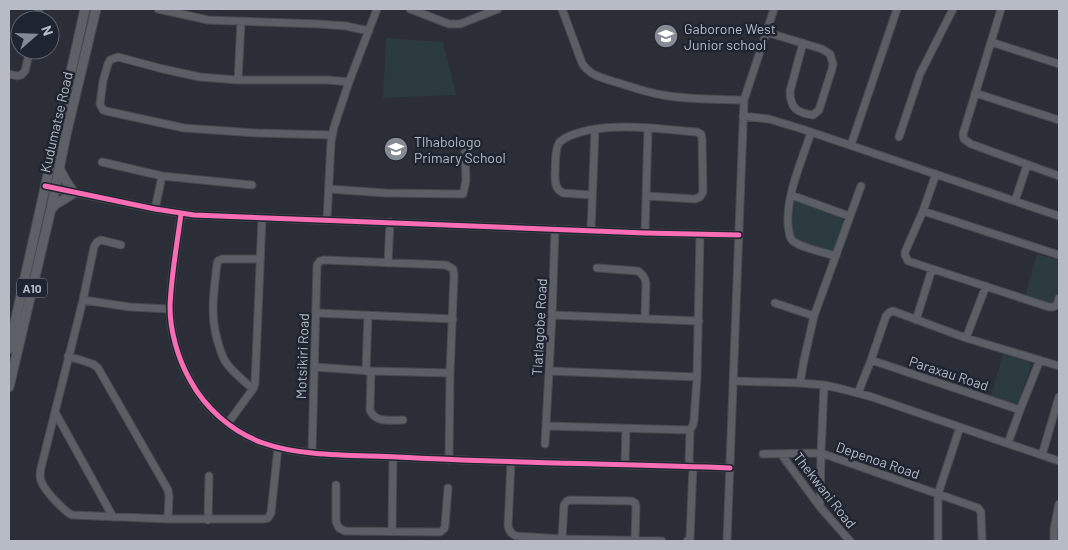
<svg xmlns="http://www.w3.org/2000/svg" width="1068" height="550" font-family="Barlow,sans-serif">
<rect width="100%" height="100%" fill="#2b2e36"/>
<path fill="#2b3a3e" d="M386,38l57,4 13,53 -73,3z
M794,199l49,19 1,5 -10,30 -16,-5 -19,-6 -7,-9 -2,-18z
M1037,254l22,6v29l-4,14h-8l-22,-6z
M1003,354l26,8 2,3 -13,40 -27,-9z"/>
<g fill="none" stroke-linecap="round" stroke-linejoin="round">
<g stroke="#474a4f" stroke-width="9">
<path id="minor" d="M158,9l50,11 111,4 27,2 23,5
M410,9l39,15h11l38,-15
M562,9l20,54c8,14 25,16 40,21 13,4 27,9 41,11 26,5 54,4 81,5
M1001,9l-38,125 1,5 7,5 88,32
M37,20l2,-11
M766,32l56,17 8,5 3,10 -1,5 -13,41 -6,5c-16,-2 -23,-7 -23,-24l13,-48
M991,42l68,22
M9,74l8,2 4,-1 4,-4 5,-21
M238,80l3,-58
M975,93l84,27
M743,116l26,3 33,10 257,87
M811,132c-9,29 -25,62 -23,94 1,4 1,11 4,14 6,7 34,13 44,16
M332,135l-75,-2 -73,-5 -78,-17 -3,-1 -3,-6 3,-23 5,-17 2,-4 8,-3 45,12 37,8 38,3h90l21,2
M899,137l21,-63 33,-65
M851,145l46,-136
M102,162l60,14 90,9
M936,174l-13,37 -18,41v3l3,6 141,46h4l4,-2 2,-7
M52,188l103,21 39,6 451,18 94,2
M329,189l56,4 78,1 3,-13 -1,-29 2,-4
M592,195l-29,-2c-8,-4 -8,-11 -8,-20 1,-9 -1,-22 4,-30 3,-4 8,-6 13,-8 35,-14 88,-6 125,-3l4,2 1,5 1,53 -3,5 -5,2 -48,-3
M791,195l58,21
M1015,201l12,-36
M155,209l7,-33
M923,211l136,44
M181,214c-4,31 -10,62 -11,93 0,24 8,52 20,73 15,28 42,52 73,63 39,14 92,12 134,14 111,6 222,7 333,11
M327,220l4,-78 3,-15 15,-45 28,-73
M591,230l4,-101
M645,233l3,-104
M121,245l-20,-5 -4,2 -3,5 -11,53 -42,168c-1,5 -2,10 1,15 3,8 23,29 30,32l96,4h96l4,-1 3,-5 7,-66
M388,263l2,-41
M597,268l41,3c5,4 7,6 8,12l-1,36
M83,300l47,7 40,2
M775,303l39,13
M316,313l137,6
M552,315l147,6
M916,320l16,-51
M966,338l20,-52
M68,356l25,8 5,4 70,122 1,7 -1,22
M871,360l149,50
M314,367l57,4 79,2
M366,371l2,-56
M371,371l-1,39c5,13 20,10 33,10
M549,371l148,6
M733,381l67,2 24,2 14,3 34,9 187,64
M800,383l4,-23 10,-44 47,-130
M253,389c-10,-9 -21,-17 -28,-28 -4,-7 -6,-15 -8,-22 -7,-26 -3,-48 0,-75l1,-3 4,-2h38
M858,393l13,-33 15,-44 4,-4 3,-1 73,27 93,28
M55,412l58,105
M228,423l25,-34 2,-5 7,-166
M546,426l144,4
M1008,443l12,-33 20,-50
M545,444l7,-129 3,-86
M312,452l5,-187 3,-4 4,-1 122,5 7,4 1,6 -4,98 -1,87
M763,454l58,-1 157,55 3,4 1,29
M781,454l39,53 30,34
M1042,455l17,-58
M511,462l-3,64c1,5 3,8 8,10l46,3 100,2
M625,465l1,-36
M689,466l1,-36 3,-5 1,-5 3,-43 3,-142
M336,485v37l3,6 6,3 95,1 4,-3 1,-3 3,-38
M820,507l1,-54 3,-68
M208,520l1,-44
M392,531l1,-74
M562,539l2,-34 3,-4 3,-1 61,1 4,2 1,3 -1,34
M687,541l3,-2v-2l3,-71
M727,541l17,-441 30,-91
M938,541v-47l22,-67
M1054,541v-12l5,-25"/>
</g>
<g stroke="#464950" stroke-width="11">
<path id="major" d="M51,209l5,-5 18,-11 -7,-10 -8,-15
M9,349l76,-340
M9,387l42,-178 15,-74 30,-126"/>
</g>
<use href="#minor" stroke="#5b5e64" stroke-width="7"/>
<use href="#major" stroke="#5d6066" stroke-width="9"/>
<g stroke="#1f2530" stroke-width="8">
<path id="cycleway" d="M45,186l110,23 39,6 451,18 94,2
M181,214c-4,31 -10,62 -11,93 0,24 8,52 20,73 15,28 42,52 73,63 39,14 92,12 134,14 111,6 222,7 333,11"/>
</g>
<use href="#cycleway" stroke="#f96db3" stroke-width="5"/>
</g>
<defs>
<g id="school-disc" transform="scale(1.25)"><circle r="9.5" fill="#858a94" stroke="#1f2530"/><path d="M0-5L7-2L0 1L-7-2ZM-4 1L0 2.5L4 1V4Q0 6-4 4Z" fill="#fff"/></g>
</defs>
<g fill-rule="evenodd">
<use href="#school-disc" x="666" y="36"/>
<use href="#school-disc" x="396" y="149"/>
</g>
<g text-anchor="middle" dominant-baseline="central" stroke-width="5" stroke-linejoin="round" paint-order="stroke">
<rect fill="#1f2530" stroke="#898e99" stroke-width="1" x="17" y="278.5" width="30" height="19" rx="4"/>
<g font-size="12" font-weight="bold" fill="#b6bbc6">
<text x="32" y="288">A10</text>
</g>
<g font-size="14" fill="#b6bbc6" stroke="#1f2530" text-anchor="start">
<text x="684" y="28">Gaborone West<tspan x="684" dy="16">Junior school</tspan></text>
<text x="414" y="141">Tlhabologo<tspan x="414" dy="16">Primary School</tspan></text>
</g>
<g font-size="14" fill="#b6bbc6" stroke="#1f2530">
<text transform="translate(56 122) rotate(-77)">Kudumatse Road</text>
<text transform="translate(539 327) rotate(-87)">Tlatlagobe Road</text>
<text transform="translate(302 356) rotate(-88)">Motsikiri Road</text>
<text transform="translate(949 373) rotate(18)">Paraxau Road</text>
<text transform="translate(878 460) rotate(19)">Depenoa Road</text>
<text transform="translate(825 490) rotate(52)">Thekwani Road</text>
</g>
</g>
<rect width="1068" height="550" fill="none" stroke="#b6bbc6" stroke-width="20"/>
<g transform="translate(35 35) rotate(70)"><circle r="24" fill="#1f2530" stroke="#5b616c"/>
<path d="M0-4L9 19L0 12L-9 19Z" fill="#858a94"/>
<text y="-8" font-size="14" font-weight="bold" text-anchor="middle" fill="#b6bbc6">N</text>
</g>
</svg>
